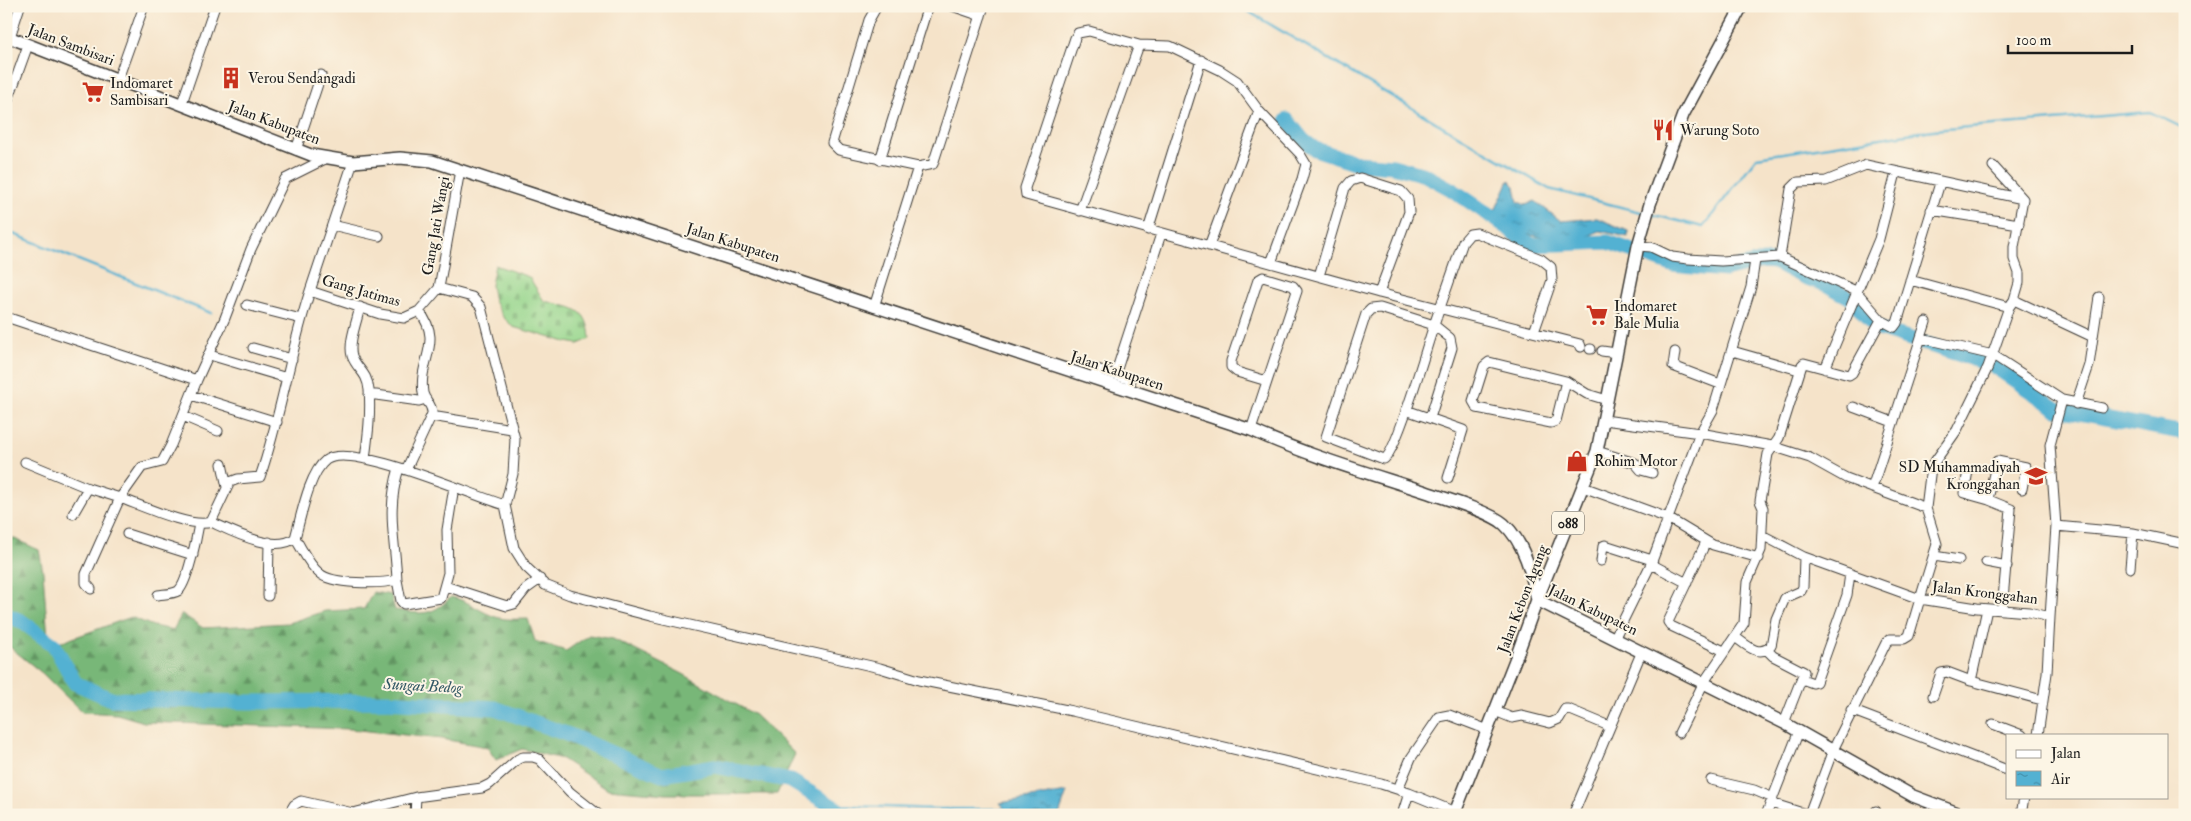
<svg xmlns="http://www.w3.org/2000/svg" width="2191" height="821" font-family="'IM FELL Double Pica',serif">
<defs>
<pattern id="forest-firs" width="22" height="20" patternUnits="userSpaceOnUse" patternTransform="scale(1.25)"><rect width="22" height="20" fill="#78b778"/><path d="M5 1l3.5 6h-7zM16 11l3.5 6h-7z" fill="#629462"/></pattern>
<pattern id="cemetery-stones" width="16" height="16" patternUnits="userSpaceOnUse" patternTransform="scale(1.25)"><rect width="16" height="16" fill="#96d68d"/><path d="M2 7V4a2 2 0 0 1 4 0v3zM10 15v-3a2 2 0 0 1 4 0v3z" fill="#81b779"/></pattern>
<pattern id="water-ripples" width="26" height="14" patternUnits="userSpaceOnUse" patternTransform="scale(1.25)"><rect width="26" height="14" fill="#53b1d2"/><path d="M2 4q2-2 4 0t4 0M15 11q2-2 4 0t4 0" fill="none" stroke="#448faa"/></pattern>
</defs>
<rect width="100%" height="100%" fill="#fcf5e5"/>
<filter id="ink" filterUnits="userSpaceOnUse"><feTurbulence type="fractalNoise" baseFrequency=".02" numOctaves="2"/><feDisplacementMap in="SourceGraphic" scale="10" xChannelSelector="R" yChannelSelector="G"/><feConvolveMatrix kernelMatrix="1 2 1 2 8 2 1 2 1" color-interpolation-filters="sRGB"/></filter>
<filter id="wash" filterUnits="userSpaceOnUse"><feTurbulence type="fractalNoise" baseFrequency=".0096" numOctaves="4" result="noise"/><feDisplacementMap in="SourceGraphic" scale="20" xChannelSelector="R" yChannelSelector="G"/><feGaussianBlur stdDeviation="1.12" result="paint"/><feColorMatrix in="noise" values="0 0 0 0 0 0 0 0 0 0 0 0 0 0 0 0 0 1.4 0 .05"/><feComposite in="paint" operator="in"/></filter>
<g filter="url(#wash)">
<rect width="100%" height="100%" fill="#f5e3c9"/>
<path fill="url(#forest-firs)" stroke="#4a6a4a" d="M6,535l33,15 4,22 6,79 10,-8 72,-26 22,9 20,4 9,-16 21,14 85,-5 37,-12 39,-2 9,-17 18,3 4,15c26,4 36,7 56,-13 20,4 29,16 48,21 9,2 20,1 29,1l7,22 31,10 23,-16 24,4 70,35 72,41 40,39 -18,40h-111l-58,-5 -46,-30 -40,-10 -26,11 -9,-13 -45,-8 -92,-10 -206,-7 -27,-8 -35,-2 -40,-39 -36,-29z"/>
<path fill="url(#cemetery-stones)" stroke="#597954" d="M495,265l34,12 15,24c28,7 44,5 46,38l-12,5 -12,-2 -53,-15 -10,-10 -9,-16 -3,-16z"/>
<path fill="url(#water-ripples)" stroke="#386677" d="M1509,180l6,6 3,16 8,3 9,-4 26,20 36,-3 31,13v6l-28,-6 -17,7h-37l-26,-5 -26,-20z
M1067,792l-8,23h-48l-11,-12z"/>
<g fill="none" stroke-linecap="round" stroke-linejoin="round">
<path stroke="#53b1d2" stroke-width="2.5" d="M1239,6l310,183 96,24
M1650,214l53,13 54,-70 176,-27 217,-18 35,17
M6,231l205,82
M6,456l6,3
M830,805l110,4h66"/>
<path stroke="#53b1d2" stroke-width="15" d="M1287,120l16,20 12,9 43,14 35,3 32,9 26,14 56,38 11,10 15,8 75,-3 64,23 53,5 38,-9 11,1 30,15 23,8 24,13 25,30 107,34
M1995,367l62,42 128,24
M6,615l15,6 33,24 21,38 36,16 138,3 138,-1 108,7 74,27 93,40 53,-9 76,15 56,34"/>
</g>
</g>
<g filter="url(#ink)">
<g fill="none" stroke-linecap="round" stroke-linejoin="round">
<g stroke="#3d3a36" stroke-width="11">
<path id="minor" d="M877,6l-8,14 -37,123 7,7 79,17
M952,6l29,10
M10,37l10,-31
M118,79l26,-73
M182,103l33,-97
M6,106l22,-61
M296,150l25,-75
M880,160l48,-154
M353,162l-43,129 70,23 24,4 15,-7 20,-23
M1993,166l30,33 -9,48v12l5,14v10l-5,17
M1931,210l88,14
M1080,211l59,-166
M332,225l47,11
M1148,230l53,-170
M1209,246l50,-135
M1638,246l13,1 21,10 16,2 33,2 59,-4 76,34 25,29 13,7 3,-4 43,-140
M1780,257l11,-68 7,-7 28,-1 40,-16 157,34
M1271,263l31,-84 4,-15 -6,-10 -41,-43 -22,-30 -17,-11 -50,-24 -31,-1 -50,-14 -11,2 -3,5 -50,150 1,7 353,98 201,51 1,3
M1319,276l26,-88 6,-7 9,-3 41,13 7,8 1,13 -30,81
M1910,280l99,27
M439,288l33,9 9,10 34,132 -2,35 -8,31
M439,288l21,-118
M247,305l54,14
M360,307c-3,14 -12,36 -8,49 5,14 15,15 17,34 2,23 -1,46 -4,69
M874,307l44,-140 15,-3 51,-158
M1380,308l54,17c-7,20 -38,129 -50,134l-58,-22 40,-123 5,-5z
M6,317l191,63
M2093,337l6,-40
M1921,338l72,17 69,45 40,8
M253,348l39,11
M1590,349h1
M1602,351l14,2
M1732,351l67,19
M1675,352l-2,14 47,18
M213,356l74,22
M1825,369l54,-130 17,-66
M1094,379l3,-10 18,6
M1566,381l-10,40 -5,2 -74,-15 -4,-7 11,-35 5,-4 77,19 21,13 20,6
M1129,390l2,-10 -16,-5 46,-141
M369,394l50,7 7,-2
M191,395l86,27
M1853,407l40,15
M1406,410l57,20 -15,48
M183,416l35,15
M431,416l81,13
M1430,418l22,-70 -2,-10 -16,-13 29,-83 7,-8 7,-1 64,26 10,8 1,13 -18,52
M1604,420l96,13 72,13 38,12 36,20 80,30
M1251,430l46,-139 -4,-5 -30,-9 -5,3 -27,81v6l6,5 30,9
M1597,451l38,12 6,7 11,3
M25,462l63,26 32,10 22,-31 20,-5 9,-17 26,-65 28,-62 26,-69 34,-70 40,-20
M222,464l5,23
M406,470l26,-56c1,-10 -7,-12 -9,-21 -5,-33 21,-51 -4,-82
M1968,471l-4,22 25,7 22,9 -9,101
M1583,487l85,31 45,27 46,13
M1872,488l54,-166
M1988,499l9,-38 29,6 -4,22
M73,514l15,-26
M211,522c20,9 64,32 84,16 6,-21 14,-65 31,-78 25,-19 147,36 179,45l9,43 12,19 19,18 25,10 80,21 230,52 39,12 153,31 309,73 28,9 46,19
M2056,526l77,7 52,11
M127,534l66,21
M1762,535l42,22 116,42 17,-55 -11,-36 5,-41 26,-37 31,-63 21,-60 5,-7 79,37 -4,28 -13,39
M295,538c7,11 14,27 24,35 13,12 61,11 78,7 -2,-43 -11,-69 2,-112
M1706,542l-38,80 3,4 53,25
M1934,556l25,4
M1601,561l2,-15 2,-1 47,15
M1986,562l21,4
M1651,564l36,19
M2130,568l3,-35
M397,580l4,21 3,3 37,-6 7,-25 -1,-43 7,-43
M445,586l62,20 7,-2 12,-15 14,-10
M91,589l-5,-6v-9l34,-76c20,7 72,31 91,24l19,-40 8,-3 22,-2c21,-61 30,-125 50,-186
M158,595c6,-1 15,-1 20,-4 9,-6 19,-55 21,-67
M268,596l1,-54
M1987,609l-16,72 71,19
M2050,617l6,-91 -6,-81 12,-45
M1615,637l36,-73 49,-131 13,-23 38,-123 4,-27
M1735,637c11,8 24,21 36,9l5,-27 9,-21 16,-7 2,-4 1,-30
M1767,650l6,6 31,16 -20,51
M1802,679l11,4 3,-1 31,-87 3,-21
M1933,696l8,-23 6,-1 24,9
M1851,710l156,60
M1495,711l17,7 10,-2 28,7 9,-4 6,-10h3l41,17
M1993,724l29,11
M1679,733l25,-51 40,-59 3,-41 14,-32 2,-42 -3,-7 8,-47 11,-16 23,-73 2,-2 45,12 3,-2 29,-53
M1711,780l43,10 19,8
M1398,789l13,-31 28,-41 10,-2 39,15
M1771,803l38,12
M1809,814l24,-64 53,-107 4,-4h14l5,-3 11,-37 57,9 52,4 21,5 -3,56 -9,62
M288,815l6,-10 7,-4 52,12 63,-16 66,-9 8,-4 28,-25 5,-2h10l6,2 31,33 29,23
M415,815l1,-18
M1402,815l7,-22
M1573,815l69,-164
M1766,815l33,-84
M1875,815l1,-4
M2021,815l3,-18"/>
</g>
<g stroke="#3d3a36" stroke-width="14">
<path id="major" d="M6,36l305,119 42,7 47,-4 32,3 819,269c55,25 114,42 172,61 20,7 66,20 81,33 20,18 28,50 33,76l247,123 129,73 50,19
M1454,815l63,-160 20,-55 60,-149 41,-205 12,-42 33,-89 59,-109"/>
</g>
<use href="#minor" stroke="#fff" stroke-width="9"/>
<use href="#major" stroke="#fff" stroke-width="11"/>
</g>
</g>
<defs>
<g id="building-bare" transform="scale(1.725)"><path d="M-4-6H4V6H1V3H-1V6H-4ZM-2.5-4.3h1.7v1.8h-1.7ZM.8-4.3h1.7v1.8H.8ZM-2.5-1h1.7V.8h-1.7ZM.8-1h1.7V.8H.8Z" fill="#c8321e" stroke="#fcf5e5" stroke-width="2.5" paint-order="stroke"/></g>
<g id="supermarket-bare" transform="scale(1.725)"><path d="M-6-5.5h2.5l.6 2H6L4.5 2H-2.5L-4.4-4H-6ZM-1.5 3.2a1.3 1.3 0 1 0 .1 0ZM3 3.2a1.3 1.3 0 1 0 .1 0Z" fill="#c8321e" stroke="#fcf5e5" stroke-width="2.5" paint-order="stroke"/></g>
<g id="restaurant-bare" transform="scale(1.725)"><path d="M-5-6h1v4h1v-4h1v4h1v-4h1v5L-1.5 .5V6h-2V.5L-5-1ZM5-6V6H3V1.5H1.5Q1.5-4 5-6Z" fill="#c8321e" stroke="#fcf5e5" stroke-width="2.5" paint-order="stroke"/></g>
<g id="shop-bare" transform="scale(1.725)"><path d="M-5-2.5h2.3a2.7 3.5 0 0 1 5.4 0H5L5.5 6h-11ZM-1.5-2.5h3a1.5 2.3 0 0 0-3 0Z" fill="#c8321e" stroke="#fcf5e5" stroke-width="2.5" paint-order="stroke"/></g>
<g id="school-bare" transform="scale(1.725)"><path d="M0-5L7-2L0 1L-7-2ZM-4 1L0 2.5L4 1V4Q0 6-4 4Z" fill="#c8321e" stroke="#fcf5e5" stroke-width="2.5" paint-order="stroke"/></g>
</defs>
<g fill-rule="evenodd">
<use href="#building-bare" x="231" y="78"/>
<use href="#supermarket-bare" x="93" y="92"/>
<use href="#restaurant-bare" x="1663" y="130"/>
<use href="#supermarket-bare" x="1597" y="315"/>
<use href="#shop-bare" x="1577" y="461"/>
<use href="#school-bare" x="2036" y="476"/>
</g>
<g text-anchor="middle" dominant-baseline="central" stroke-width="4" stroke-linejoin="round" paint-order="stroke">
<rect fill="#fcf5e5" stroke="#5f5d58" stroke-width="1" x="1552" y="511.5" width="32" height="23" rx="4"/>
<g font-size="14" font-weight="bold" fill="#1c1c1c">
<text x="1568" y="523">088</text>
</g>
<g font-size="15" fill="#1c1c1c" stroke="#fcf5e5">
<text transform="translate(71 45) rotate(21)">Jalan Sambisari</text>
<text transform="translate(274 123) rotate(21)">Jalan Kabupaten</text>
<text transform="translate(436 226) rotate(-80)">Gang Jati Wangi</text>
<text transform="translate(733 243) rotate(18)">Jalan Kabupaten</text>
<text transform="translate(361 291) rotate(16)">Gang Jatimas</text>
<text transform="translate(1117 371) rotate(18)">Jalan Kabupaten</text>
<text transform="translate(1985 593) rotate(7)">Jalan Kronggahan</text>
<text transform="translate(1523 599) rotate(-69)">Jalan Kebon Agung</text>
<text transform="translate(1593 610) rotate(26)">Jalan Kabupaten</text>
</g>
<g font-size="15" fill="#1c1c1c" stroke="#fcf5e5" text-anchor="start">
<text x="248" y="78">Verou Sendangadi</text>
<text x="110" y="83">Indomaret<tspan x="110" dy="17">Sambisari</tspan></text>
<text x="1680" y="130">Warung Soto</text>
<text x="1614" y="306">Indomaret<tspan x="1614" dy="17">Bale Mulia</tspan></text>
<text x="1594" y="461">Rohim Motor</text>
<text x="2020" y="467" text-anchor="end">SD Muhammadiyah<tspan x="2020" dy="17">Kronggahan</tspan></text>
</g>
<g font-size="16" font-style="italic" fill="#325865" stroke="#fcf5e5">
<text transform="translate(423 686) rotate(3)">Sungai Bedog</text>
</g>
</g>
<rect width="2191" height="821" fill="none" stroke="#fcf5e5" stroke-width="25"/>
<rect x="2006" y="734" width="162" height="65" fill="#fcf5e5" stroke="#a29e95"/>
<rect x="2016" y="750" width="25" height="8" fill="#ffffff" stroke="#a29e95"/>
<text x="2051" y="758" font-size="15" fill="#1c1c1c">Jalan</text>
<rect x="2016" y="771" width="25" height="15" fill="url(#water-ripples)" stroke="#a29e95"/>
<text x="2051" y="784" font-size="15" fill="#1c1c1c">Air</text>
<path d="M2008 45v8h124v-8" fill="none" stroke="#1c1c1c" stroke-width="2.5"/>
<text x="2016" y="45" font-size="15" fill="#1c1c1c" stroke="#fcf5e5" stroke-width="4" paint-order="stroke">100 m</text>
</svg>
